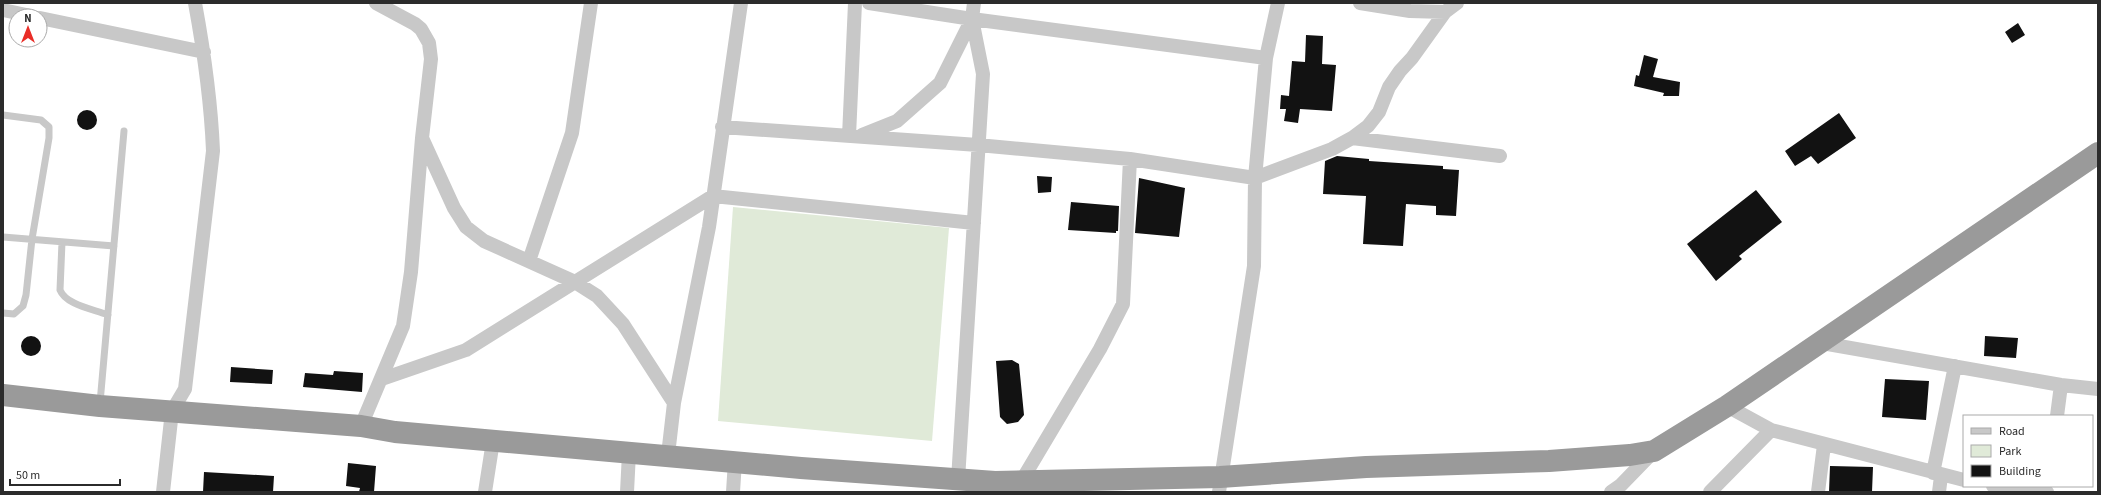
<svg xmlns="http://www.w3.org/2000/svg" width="2101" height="495" font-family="'Source Sans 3',sans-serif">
<rect width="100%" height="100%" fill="#fff"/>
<path fill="#e0ead8" d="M733,207l216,21 -17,213 -214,-20z"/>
<path fill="#121212" d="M2018,23l7,12 -13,8 -7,-11z
M1306,35l17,1 -1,28 14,1 -4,46 -32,-2 -2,14 -14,-2 2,-12h-6l1,-14 8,1 3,-35 13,1z
M1644,55l14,4 -5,18 27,5 -1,14h-16l1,-3 -30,-7 2,-11 3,1z
M77 120a10 10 0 1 1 20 0a10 10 0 1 1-20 0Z
M1839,113l17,25 -38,26 -7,-8 -16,10 -10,-15z
M1337,156l32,3v2l74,5v3l16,1 -3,46 -20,-1v-9l-30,-2 -3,42 -40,-2 3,-48 -43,-2 2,-33z
M1037,176l15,1 -1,15 -13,1z
M1139,178l46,10 -6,49 -44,-4z
M1756,190l26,32 -43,34 3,3 -26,22 -29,-37z
M1071,202l48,4 -1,25h-2v2l-48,-3z
M1985,336l33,2 -2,20 -32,-2z
M21 346a10 10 0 1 1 20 0a10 10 0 1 1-20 0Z
M1012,360l7,4 5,51 -6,7 -11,2 -7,-7 -4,-56z
M231,367l42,3 -1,14 -42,-2z
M334,371l29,2 -1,19 -59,-5 2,-14 28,2z
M1885,379l44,2 -3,39 -44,-3z
M348,463l28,3 -2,26h-15l1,-4 -14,-2z
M1830,466l43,1 -1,25h-43z
M204,472l70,4 -1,16h-70z"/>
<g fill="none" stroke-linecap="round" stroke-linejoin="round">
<path stroke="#c8c8c8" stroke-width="7" d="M3,115l38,5 8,7v11l-17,101 -6,56 -3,11 -9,8 -11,-1
M3,237l111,9
M62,242l-2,48c6,15 33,19 48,25
M100,403l24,-272"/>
<path stroke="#c8c8c8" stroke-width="14" d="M869,3l103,16 294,39
M1360,3l50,8 35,1
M3,10l28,6
M40,18l164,34
M722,127l256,18 152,14 125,19 77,-29 20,-11 16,-12 11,-14 10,-25 11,-16 12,-13 33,-46 12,-9
M862,135l35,-14 43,-38 32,-64
M849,136l6,-133
M422,138l32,70 12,19 18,14 91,41 22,14 26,28 51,79
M1352,138l148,18
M529,261l43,-128 19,-130
M1822,343l239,42 37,4
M382,379l84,-29 247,-154 261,27
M1727,406l44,24 193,50
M2057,416l4,-31
M361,426l42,-100 8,-54 11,-134 9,-79 -2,-16 -8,-14 -6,-5 -39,-21
M668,455l6,-52 35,-176 32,-224
M1933,473l22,-107
M958,480l25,-406 -11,-55 2,-16
M1022,480l78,-131 23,-45 7,-145
M1993,486l54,6
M163,492l9,-81 13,-22 28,-238c-2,-50 -9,-99 -18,-148
M485,492l8,-51
M627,492l2,-39
M733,492l2,-31
M1219,492l35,-226 1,-88 11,-120 12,-55
M1611,492l10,-7 33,-34
M1710,492l61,-62
M1818,492l6,-47
M1939,492l2,-16"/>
<path stroke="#9a9a9a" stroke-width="22" d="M3,395l97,11 261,20 34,6 406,36 194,14 225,-5 146,-10 183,-6 81,-6 24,-4 73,-45 371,-253"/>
</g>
<rect width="2101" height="495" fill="none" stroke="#2b2b2b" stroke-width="8"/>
<rect x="1963" y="415" width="130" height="72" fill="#ffffff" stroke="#aaaaaa"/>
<rect x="1971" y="428" width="20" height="6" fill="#c8c8c8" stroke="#aaaaaa"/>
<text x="1999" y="435" font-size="12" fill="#2b2b2b">Road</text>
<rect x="1971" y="445" width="20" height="12" fill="#e0ead8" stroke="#aaaaaa"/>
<text x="1999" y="455" font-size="12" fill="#2b2b2b">Park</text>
<rect x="1971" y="465" width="20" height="12" fill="#121212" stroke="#aaaaaa"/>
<text x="1999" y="475" font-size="12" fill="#2b2b2b">Building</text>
<g transform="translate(28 28)"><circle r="19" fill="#ffffff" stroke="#aaaaaa"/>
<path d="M0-3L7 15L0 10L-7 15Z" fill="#e92d27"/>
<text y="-6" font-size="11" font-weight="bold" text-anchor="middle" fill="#2b2b2b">N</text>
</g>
<path d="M10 479v6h110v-6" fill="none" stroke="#2b2b2b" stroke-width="2"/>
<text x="16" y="479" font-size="12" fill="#2b2b2b" stroke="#ffffff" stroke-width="3" paint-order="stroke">50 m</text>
</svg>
